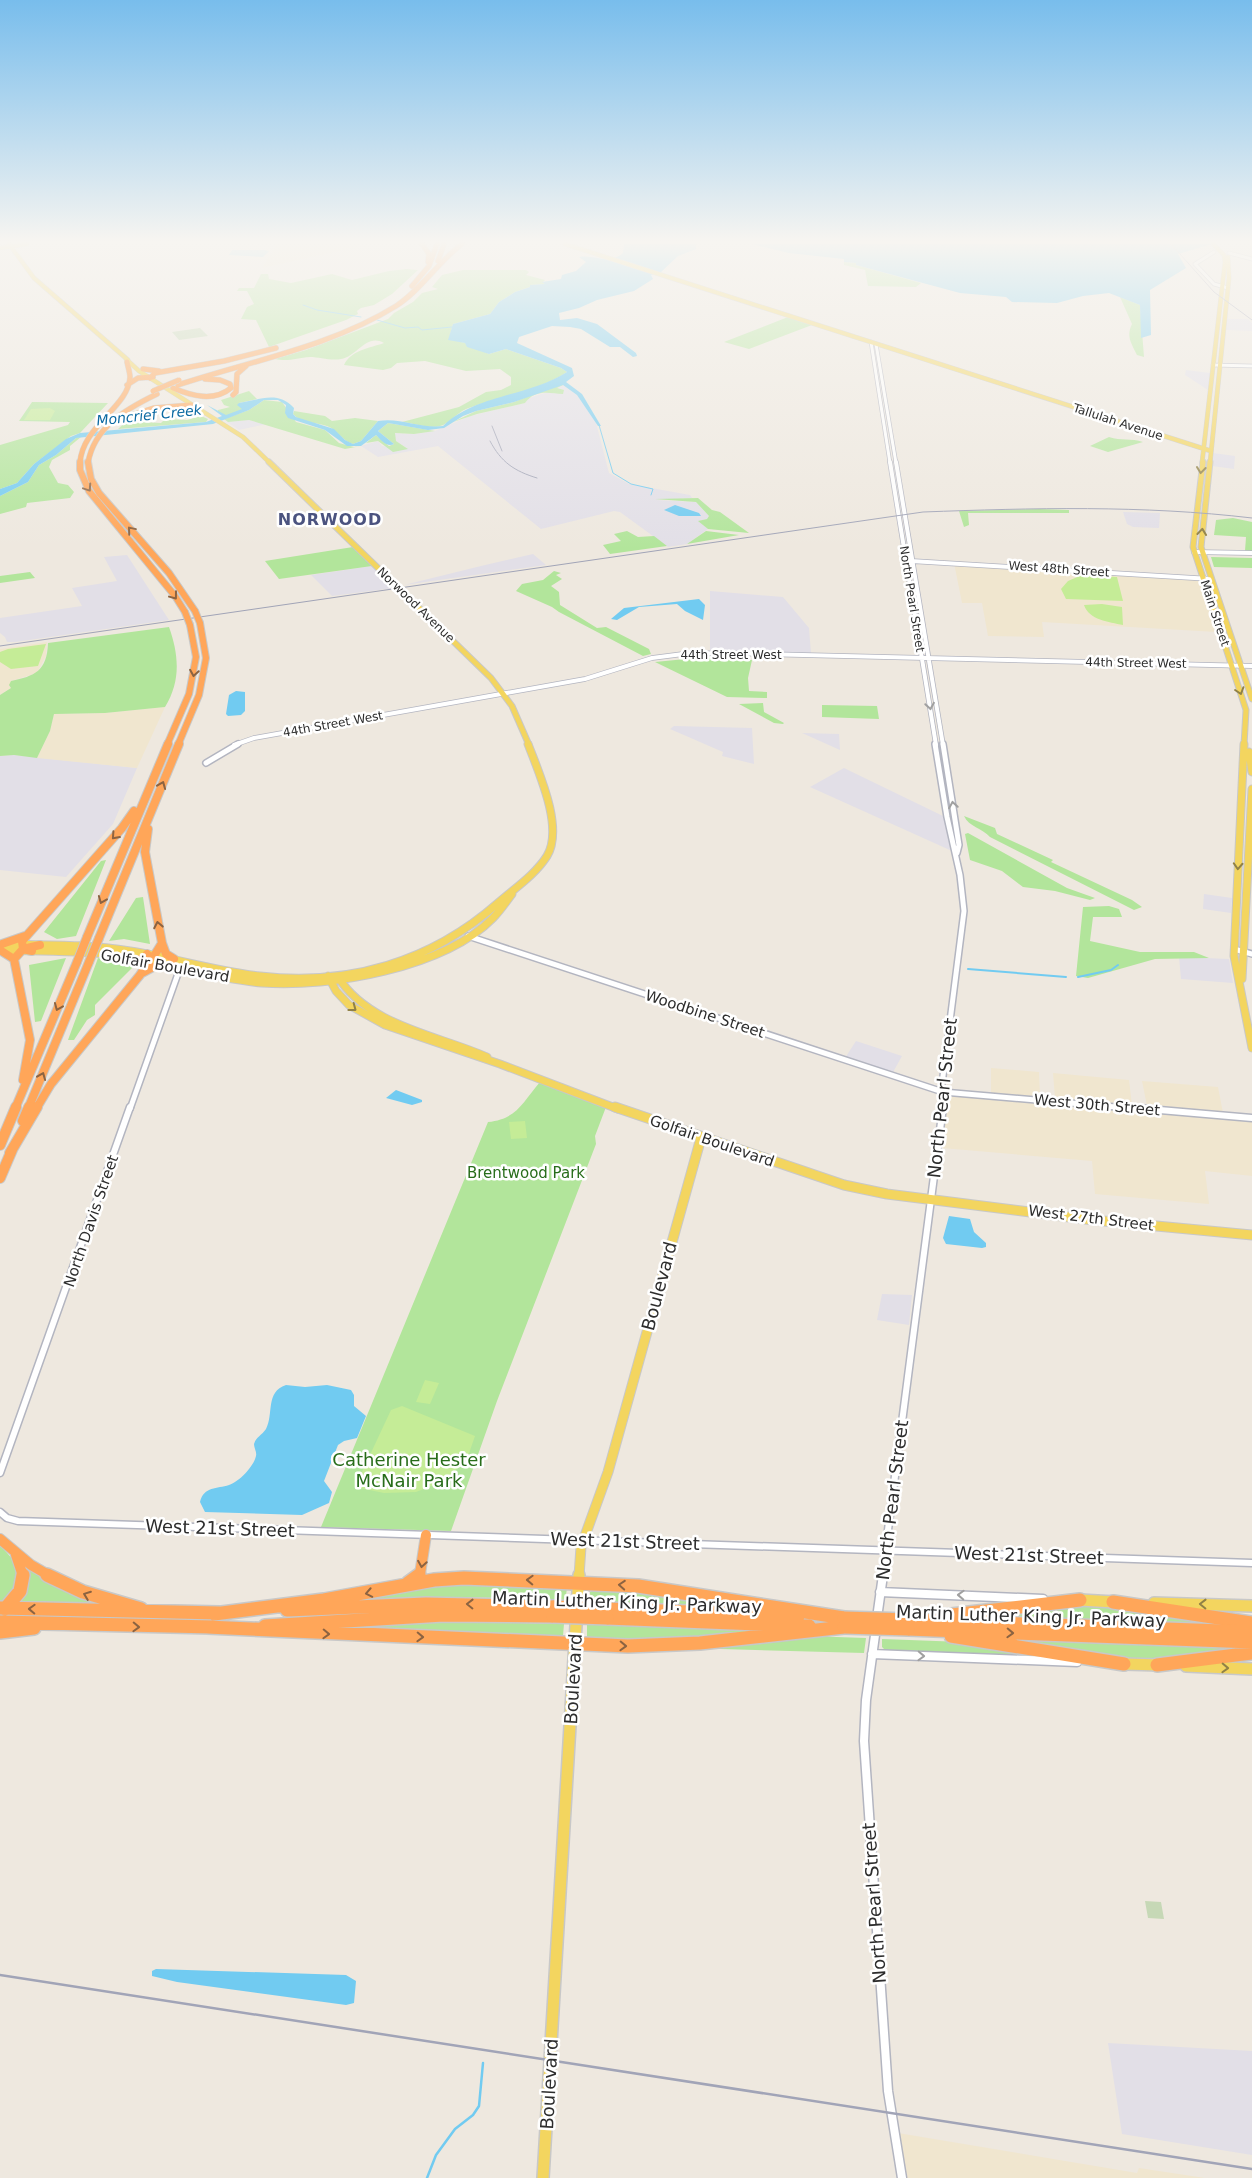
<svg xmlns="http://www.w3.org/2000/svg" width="1252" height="2178" font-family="'DejaVu Sans',sans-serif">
<rect width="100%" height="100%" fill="#eee8df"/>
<path fill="#e2dfe7" d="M1227,319h21l4,4v8l-26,-1z
M1186,370l24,3 -2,17 -23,-15z
M563,385l14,10 18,24 14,54 20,11 61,11 2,3 -36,2 40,2 13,14 -2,3 -8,2 9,8 -21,15 -19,3 -48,-35 -6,-1 -73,18 -103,-83 -60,11 -17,-11 17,-5 4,5 25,2 -11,-7 -2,-8 20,1 21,-3 35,-15 55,-13 4,-5 22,-7z
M248,420l19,4 -28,6 -12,-8z
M1213,453l22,3 -1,13 -22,-3z
M1123,512l37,1 -1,15 -26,-1 -6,-3z
M533,554l13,11 -142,20 77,-19z
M127,555l42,65 -154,22h-8l-2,-5 -5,-4v-15l82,-12 -10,-18 45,-7 -13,-24z
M372,566l22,22 -62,8 -21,-21z
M710,591l73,6 26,31 2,25 -101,-1z
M674,726l78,2 2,36 -32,-8 1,-4 -53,-23z
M802,733l37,1 1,16z
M14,755l123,13 -24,56 -47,53 -66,-7v-114z
M844,768l101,49 7,34 -142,-64z
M1204,894l28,4 -1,15 -28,-4z
M1179,957l50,2 4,24 -52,-4z
M856,1041l46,15 -10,18 -47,-16z
M882,1294l30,1 -3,30 -32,-5z
M1108,2043l144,8v104l-130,-21z"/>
<path fill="#f0e6cf" d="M277,244h81l-1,3 -95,21z
M954,563l245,17 18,52 -175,-10 2,15 -56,-1 -6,-33h-20z
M47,642l-1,14 -9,17 -26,8v7l-11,7v-46z
M165,707l-28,61 -100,-10 13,-27 4,-17 51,-1z
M991,1068l48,4 1,25 -49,-4z
M1053,1073l76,7 3,25 -77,-7z
M1142,1081l76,6 5,26 -76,-7z
M951,1095l301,26v55l-47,-5 4,33 -114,-10 -3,-33 -150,-13 6,-50z
M898,2133l239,40 2,-5 66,10h-298z"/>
<path fill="#b2e59b" d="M844,262l13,1 -1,2 65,18 -5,4 -48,-1 -3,-16 -21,-5z
M407,269l11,1 -26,24 -18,11 -13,3 -4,3 1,3 -12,6 -77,27 -13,-27 -15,-1 6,-12 7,-3 -7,-13h-10l2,-3h15l7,-14h7l1,5 22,4 41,-9 20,6 37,-9z
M463,270h63l3,2 -3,3 19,5 -2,2 3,2 -16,1v2l-15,5 -16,10 -9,12 -37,10 -4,15 16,4 24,11 17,-5 55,19 6,4c-30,20 -69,24 -101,37 -9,4 -19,16 -26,17 -11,3 -26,-3 -38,-4l57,-15 27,-15 15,-2 10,-5v-8l-11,-8 -34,2 -41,-10 -28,2 -6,5 -8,2 -39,-5c7,-15 26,-17 40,-22 -18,-10 -26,13 -43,16 -10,2 -22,-2 -31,-2 -13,1 -22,5 -35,2l31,-9 82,-31 6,-6 19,-11 9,-9 16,-4 -6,-2 10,-12z
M1120,297l20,8 4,52 -7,-2c-6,-12 -11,-19 -5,-31z
M788,317l24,8 -63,24 -25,-7z
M557,385h6l-6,3 7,2 -1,4c-14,-1 -28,-5 -38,9l-48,11 -24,8 23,-11 38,-9z
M249,391l8,8 -18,4 4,6 -17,7 -8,-4v-2l12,-3 -6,-2 -3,-5z
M264,400l18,2 14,20 29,8 14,13 15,4 7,-1 -16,3 -96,-29 -21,2 -4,-3 25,-9z
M32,402l76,1 -28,30 -9,3 -37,28 -17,19 -17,6v-44l68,-20 2,-3 -51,-1z
M294,411l31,5 7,5 23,-3 23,3 -17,20 -8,3c-11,-3 -15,-14 -26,-18 -12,-4 -25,-2 -34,-12z
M138,416l9,2 -5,4 19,1 4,-4 22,1 14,-4 7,3 -2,3 -88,7 10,-9z
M388,423l47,8 -21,3 -19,-1 1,8 12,8 -15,3 -15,-11 -12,2 10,-8 13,11 5,-2 -16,-13z
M81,437l-11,9v4l-18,10 -3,7 9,16 10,2 6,7 -4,6 -43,5 -1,4 -26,7v-18l28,-14 11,-17 17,-10 20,-17z
M1109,437c12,4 22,1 34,5l-35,10 -18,-6z
M698,498l14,12 8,2 29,21 -41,-4 -10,-8 9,-2 2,-3 -13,-14 -41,-3z
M1040,509l29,1v3h-101l1,12 -5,2 -5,-16z
M1233,518l19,4v29h-7l1,-14 -32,-2 2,-15z
M627,531l11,6 16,-1 13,10 -57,8 -7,-9 18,-4 -7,-7z
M706,531l33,4 -52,9z
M353,547l19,19 -93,13 -14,-18z
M1211,557l41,1v10l-38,-1z
M554,571l7,2 -5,2 6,4 -11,7 8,6 1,13 37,23 9,-1 43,22 2,5 -8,2 -84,-44 -7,-5 -36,-16 6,-7 21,-4z
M30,572l5,6 -35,5v-7z
M169,627c10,28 12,54 -4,80l-60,6 -51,1 -4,17 -13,27 -23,-3 -14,1v-61l11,-7 -2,-3 2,-4c24,-5 36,-10 37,-38z
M696,658l56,2 -4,18 1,13 18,1v6l-40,-1 -72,-35z
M763,703l1,9 20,11 -1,1 -9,-1 -35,-19z
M822,705l55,1 2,13 -57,-2z
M964,816l31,12 2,6 56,26 -2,2 81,38 10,7 -8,3 -144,-73c-8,-9 -21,-10 -26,-21z
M968,833l99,55 28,10 -5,2 -35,-9 -32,-4 -21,-16 -32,-11 -5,-26z
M106,860l-30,76 -19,3 -13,-7 57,-71z
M143,897l7,47 -26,-5 -15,2 27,-43z
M1109,906l10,3 3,8h-29l-3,24 50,11h54l15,6 -54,1 -67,19 -12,-2 7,-69z
M66,958l-25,63 -6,1 -6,-57z
M98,958l36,8 -39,39v10l-8,5 -13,20h-6z
M540,1082l66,25 -11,29 1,8 -99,257 -46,130 -130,-4 167,-405c29,-3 34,-19 52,-40z
M0,1545l16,18 3,20 -12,18h-7z
M22,1561l80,43 -88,-1 13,-31z
M442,1581l125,8 -2,11c-80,-3 -159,-5 -238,3z
M621,1588l137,20 -168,-7v-9l3,-2z
M1083,1605l39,1 130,22 -106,-7 -168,-5z
M435,1621l129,3 -1,12 -224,-7z
M587,1624l201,5 -103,12 -98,-2z
M807,1636l59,2 -2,15 -178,-5z
M997,1638l255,9c-34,4 -69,12 -103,12 -51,0 -102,-12 -152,-21z
M882,1639l81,3 106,16 -183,-7 -4,-4z"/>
<path fill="#c6d8b6" d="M200,328l8,8 -29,4 -7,-8z
M1145,1901l16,1 3,17 -16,-1z"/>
<path fill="#c5ec97" d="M50,408l5,3 -5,9h-26l7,-11z
M1082,575l35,2 6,24 -57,-2 -5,-10 7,-8z
M1102,604l20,3 1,18c-14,-3 -34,-5 -39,-20z
M46,644l-8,22 -27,3 -11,-7v-10l8,-3z
M525,1121l2,17 -16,1 -2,-17z
M425,1380l14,3 -9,21 -14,-2z
M402,1406l73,30 -8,23 -23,22 -28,11 -32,1 -29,-6 36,-77z"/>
<path fill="#71cbf1" d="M624,244h72v5l-18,7 -18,17 -9,2 2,4 -19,12 -37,9 -18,8 -20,5 1,7 17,-2 20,6 39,29 1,3 -4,1 -13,-10h-10l-29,-18 -11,-2 -18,-1 -33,11 -2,6 55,25 2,8 -8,6 16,12 19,32h-3l-21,-31 -14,-10 -49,17 -38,9 -13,5 -19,12 -16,2 -40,-7 -10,8 16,13c-7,4 -13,-4 -18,-9l-15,11h-14l-22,-16 -37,-12 -3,-5 1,-8 -8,-5h-14l-15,10 -36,14 -137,14 -20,17 -17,10 -11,17 -28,14v-7l17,-6 17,-19 32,-25 14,-6 126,-11 16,-6 -15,-11 19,10 16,-6 -5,-4 2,-2c20,-3 39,-13 55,5l-1,6 3,3 38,12 11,11 8,4 8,-3 17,-20c22,-4 43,8 65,5 33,-32 85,-29 124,-54l-6,-4 -55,-19 -17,5 -22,-7 -2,-4 -17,-3 5,-16 37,-10 9,-12 16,-10 15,-5v-2l15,-1 -3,-2 19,-3 1,-4 14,-4 10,-9 -7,-5c17,-3 29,9 44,-4z
M752,244h460l-34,10 8,14 -36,22 1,45 -10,3 -1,-33 -31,-12 -26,3 -26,7 -45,-1 -6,-5 -46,-4 -104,-28v-2l-12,-1v-3l-55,-6z
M232,250h33l4,1 -6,6 -34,-2z
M675,505l24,8 2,3h-22l-15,-6z
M699,599l6,6 -2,15 -18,-9 -8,-7 -38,3 -22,13 -6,-1 13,-11z
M236,691l9,1v19l-4,4 -13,1 -2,-2 3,-19z
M396,1090l26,10v2l-10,3 -26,-7z
M949,1216l21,3 4,13 12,11v4l-4,1 -36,-4 -3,-6z
M286,1385l19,2 22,-2 24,5 3,5v11l12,10 -9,22 -13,3 -6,4 -14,36 8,11 -3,11 -27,12 -97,-3 -5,-10c4,-16 17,-13 29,-17 10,-3 25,-19 27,-29 1,-4 -2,-8 -2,-12 2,-7 8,-9 12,-15 8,-15 -1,-37 20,-44z
M156,1969l190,6 10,6 -2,22 -8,2 -169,-23 -25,-6v-5z"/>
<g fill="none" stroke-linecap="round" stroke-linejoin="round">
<path stroke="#71cbf1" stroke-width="1" d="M303,305l14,5 44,7
M377,320l28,8 13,-1 4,3 30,-3
M599,425l14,48 18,11 22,5 -2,6"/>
<path stroke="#71cbf1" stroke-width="2" d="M968,969l98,8
M1078,977l33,-7 7,-5"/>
<path stroke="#71cbf1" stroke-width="2.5" d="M427,2178l9,-23 19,-26 18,-14 6,-9 4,-43"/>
<g stroke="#b3b5c0" stroke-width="4.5">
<path id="minor-far4" d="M1214,252l-19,12 19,20 14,4
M1229,253l23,6
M871,342l19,121
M876,344l20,119
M1213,365l39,1"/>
</g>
<g stroke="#b3b5c0" stroke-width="5.5">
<path id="minor-far3" d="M890,462l46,283
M896,462l47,283
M1194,552l58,1
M911,561l300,18
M234,745l20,-7 331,-59 67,-21 31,-4 43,-1 526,13"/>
</g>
<g stroke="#b3b5c0" stroke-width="8">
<path id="minor-far2" d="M935,744l12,73 13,58 4,36 -22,173 1,25
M943,744l16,101 -2,8
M206,763l32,-19
M468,936l475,156 196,17
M1234,949l18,5
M130,1109l50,-141c18,-2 35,8 53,5"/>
</g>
<g stroke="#b3b5c0" stroke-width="9">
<path id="minor-far1" d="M1125,1107l127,11
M0,1473l130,-366
M0,1512l7,6 11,3 1234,42
M882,1576l61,-469"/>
</g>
<g stroke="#b3b5c0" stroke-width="11">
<path id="minor" d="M880,1592l163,7
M877,1618l6,-43
M876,1628l-10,72 -2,41 24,350 14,87
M872,1654l205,8"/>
</g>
<g stroke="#c8c8c8" stroke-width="5">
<path id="major-far4" d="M9,244l25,34 94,82
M565,244l646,207
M0,248l27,-4
M126,359l13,12 104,66 27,26
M1202,463l23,-201 -1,-7 -11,-11
M1210,463l19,-185 -1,-21"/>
</g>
<g stroke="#c8c8c8" stroke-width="7">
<path id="major-far3" d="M269,462l222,216 21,28 17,39
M1203,462l-10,85 53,163 -2,35
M1210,462l-9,85 51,152"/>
</g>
<g stroke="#c8c8c8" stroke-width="9">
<path id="major-far2" d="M1244,744l-10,212 18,92
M1249,752l3,20
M2,944c43,1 86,0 128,7 44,7 86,20 130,25 89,10 171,-14 238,-73 17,-15 37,-28 49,-47 17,-28 -8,-83 -19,-112
M0,950c40,2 81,0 121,6 47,7 93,23 141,27 68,5 182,-15 231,-65 7,-7 13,-16 19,-24
M328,976l8,15 13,14 36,20 115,39 118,45
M338,977c31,49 99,58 149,80
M1242,979l10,-190"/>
</g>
<g stroke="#c8c8c8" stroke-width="11">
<path id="major-far1" d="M615,1107l229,78 43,9 206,26 159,15
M579,1576l2,-29 27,-75 93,-334"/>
</g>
<g stroke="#c8c8c8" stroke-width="14">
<path id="major" d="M1080,1600l35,2
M1154,1603l98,3
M1124,1664l36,1
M1186,1666l66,3
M543,2178l36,-603"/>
</g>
<g stroke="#c8c8c8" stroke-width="6">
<path id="highway-far4" d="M422,244l7,10 -1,8
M438,261l6,-17
M412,286l17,-20 8,-22
M143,369l16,2
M150,378l5,-5 69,-12 52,-13
M127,385l11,-7 15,-1
M178,385c72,-24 152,-38 218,-79 25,-16 42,-44 66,-62
M173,388c19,8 41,14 58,0l-1,-4 -10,-4 -15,-1
M233,395l3,-3 1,-18 9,-8
M120,419l34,-11 37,-3
M80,463c2,-37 49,-56 50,-86 0,-4 -2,-10 -3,-15
M88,463c6,-36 38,-54 69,-69"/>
</g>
<g stroke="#c8c8c8" stroke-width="8">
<path id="highway-far3" d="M80,462v8l9,21 86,105 10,16
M88,462l3,17 8,14 70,80 26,38
M167,745l22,-51 7,-37 -6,-32
M178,745l21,-50 7,-37 -6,-35"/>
</g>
<g stroke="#c8c8c8" stroke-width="10">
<path id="highway-far2" d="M87,937l81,-193
M99,938l80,-194
M162,943l4,11 8,5
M2,944l23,-8
M0,950l14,9
M32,951l-9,-2 -1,-8 100,-113 12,-17
M140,959l14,-3 8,-13 -17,-91 3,-23
M142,973l11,-6 14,-2
M23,1080l7,-40 -16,-81 9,-10 17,-4
M15,1109l62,-147
M28,1109l61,-147
M36,1109l15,-25 89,-109 10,-16 -3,-5"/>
</g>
<g stroke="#c8c8c8" stroke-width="12">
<path id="highway-far1" d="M23,1121l6,-14
M0,1145l16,-38
M10,1153l27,-46
M0,1178l12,-28
M0,1539l31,26 19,11
M16,1555l7,21
M417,1576l3,-2 6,-39"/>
</g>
<g stroke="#c8c8c8" stroke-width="16">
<path id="highway" d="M47,1575l36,17 58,17
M408,1583l11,-8
M1113,1602l139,21
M0,1608l219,5
M5,1609l15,-18 3,-16
M607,1609l191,7
M287,1610l139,-6 128,3
M214,1614l110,-14 110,-20 30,-2 174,8 206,32
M943,1616l137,-16
M607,1618l202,8
M908,1620l344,12
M0,1622l212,5
M265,1626l178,-11 110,1
M207,1627l421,19 72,-3 144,-16
M908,1629l344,13
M0,1632l34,-4
M951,1636l173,28
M1157,1665l95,-12"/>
</g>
<use href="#minor-far4" stroke="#fff" stroke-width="3"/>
<use href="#minor-far3" stroke="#fff" stroke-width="4"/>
<use href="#minor-far2" stroke="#fff" stroke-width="5"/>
<use href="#minor-far1" stroke="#fff" stroke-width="6"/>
<use href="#minor" stroke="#fff" stroke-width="8"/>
<use href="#major-far4" stroke="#f3d55f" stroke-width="4"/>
<use href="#major-far3" stroke="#f3d55f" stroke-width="5"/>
<use href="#major-far2" stroke="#f3d55f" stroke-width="7"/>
<use href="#major-far1" stroke="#f3d55f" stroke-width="9"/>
<use href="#major" stroke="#f3d55f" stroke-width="11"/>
<use href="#highway-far4" stroke="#ffa659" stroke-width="5"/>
<use href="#highway-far3" stroke="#ffa659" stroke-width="6"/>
<use href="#highway-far2" stroke="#ffa659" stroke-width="8"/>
<use href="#highway-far1" stroke="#ffa659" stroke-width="10"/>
<use href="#highway" stroke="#ffa659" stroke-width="13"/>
<path stroke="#a1a4b7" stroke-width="1" d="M1171,244l43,48 38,28
M492,426l10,25
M490,441c11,21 24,30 47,37
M0,646l923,-134c109,-4 220,-7 329,6"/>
<path stroke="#a1a4b7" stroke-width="2.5" d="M0,1975l1252,194"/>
<g stroke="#c8c8c8" stroke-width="6" stroke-linecap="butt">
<path id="highway-bridge-far3" d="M153,391l26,-11"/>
</g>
<g stroke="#c8c8c8" stroke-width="8" stroke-linecap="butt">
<path id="highway-bridge-far2" d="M195,611l5,12
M185,612l5,13"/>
</g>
<g stroke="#c8c8c8" stroke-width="10" stroke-linecap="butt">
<path id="highway-bridge-far1" d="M77,962l10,-25
M89,962l10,-24"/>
</g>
<g stroke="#c8c8c8" stroke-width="16" stroke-linecap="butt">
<path id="highway-bridge" d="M554,1607l53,2
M553,1616l54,2
M844,1618l64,2
M844,1627l64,2"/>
</g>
<use href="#highway-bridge-far3" stroke="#ffa659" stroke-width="5"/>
<use href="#highway-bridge-far2" stroke="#ffa659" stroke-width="6"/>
<use href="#highway-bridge-far1" stroke="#ffa659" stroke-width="8"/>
<use href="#highway-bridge" stroke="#ffa659" stroke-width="13"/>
</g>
<defs><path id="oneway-chevron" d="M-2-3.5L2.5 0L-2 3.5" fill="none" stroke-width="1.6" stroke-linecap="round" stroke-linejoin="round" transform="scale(1.25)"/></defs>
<g stroke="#908146">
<use href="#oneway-chevron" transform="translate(1201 470) rotate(97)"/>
<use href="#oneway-chevron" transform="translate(1202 532) rotate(-84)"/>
<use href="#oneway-chevron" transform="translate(1240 691) rotate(72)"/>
<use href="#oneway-chevron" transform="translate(1238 866) rotate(93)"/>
<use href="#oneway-chevron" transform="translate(353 1008) rotate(37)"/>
<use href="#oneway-chevron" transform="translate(1203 1604) rotate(-179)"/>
<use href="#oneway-chevron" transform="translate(1225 1668) rotate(2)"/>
</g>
<g stroke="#8c6341">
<use href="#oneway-chevron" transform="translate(88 488) rotate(56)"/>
<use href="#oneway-chevron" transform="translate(131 530) rotate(-130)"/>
<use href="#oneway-chevron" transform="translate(174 596) rotate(53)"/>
<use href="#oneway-chevron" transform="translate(194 673) rotate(99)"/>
<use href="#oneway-chevron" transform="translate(162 785) rotate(-68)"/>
<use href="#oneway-chevron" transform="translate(115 836) rotate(132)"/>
<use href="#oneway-chevron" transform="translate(102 900) rotate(112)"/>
<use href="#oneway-chevron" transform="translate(158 925) rotate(-101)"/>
<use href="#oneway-chevron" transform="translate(58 1007) rotate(113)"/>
<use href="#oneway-chevron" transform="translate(42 1076) rotate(-68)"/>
<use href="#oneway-chevron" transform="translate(422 1564) rotate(99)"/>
<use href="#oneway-chevron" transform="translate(530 1580) rotate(-178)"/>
<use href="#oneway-chevron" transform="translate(622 1585) rotate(-176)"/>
<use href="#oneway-chevron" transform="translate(369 1593) rotate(169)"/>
<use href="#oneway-chevron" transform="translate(87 1595) rotate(-159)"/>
<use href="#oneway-chevron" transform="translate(470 1604) rotate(-179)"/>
<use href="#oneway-chevron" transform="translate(32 1609) rotate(-178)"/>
<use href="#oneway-chevron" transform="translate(136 1627) rotate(2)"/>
<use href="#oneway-chevron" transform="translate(1010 1633) rotate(2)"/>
<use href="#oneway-chevron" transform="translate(326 1634) rotate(2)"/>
<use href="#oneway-chevron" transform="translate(420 1637) rotate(2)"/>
<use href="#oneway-chevron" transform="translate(623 1646) rotate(2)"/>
</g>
<g stroke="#a0a0a0">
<use href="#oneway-chevron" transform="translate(930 706) rotate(81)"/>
<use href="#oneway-chevron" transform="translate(953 805) rotate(-99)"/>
<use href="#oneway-chevron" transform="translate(961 1595) rotate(-178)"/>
<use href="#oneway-chevron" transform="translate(921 1656) rotate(2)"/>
</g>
<linearGradient id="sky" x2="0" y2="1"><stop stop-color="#78bdec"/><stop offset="0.44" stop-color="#f7f5f1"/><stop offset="1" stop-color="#f7f5f1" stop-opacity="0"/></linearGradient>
<rect width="1252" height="549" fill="url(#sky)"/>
<g text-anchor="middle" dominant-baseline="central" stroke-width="5" stroke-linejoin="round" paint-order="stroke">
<g font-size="12" fill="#2d2d2d" stroke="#fff">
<text transform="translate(1118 422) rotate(18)">Tallulah Avenue</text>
<text transform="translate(1059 569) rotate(4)">West 48th Street</text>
<text transform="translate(912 599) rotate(81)">North Pearl Street</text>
<text transform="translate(416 605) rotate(44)">Norwood Avenue</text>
<text transform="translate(1215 613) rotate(72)">Main Street</text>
<text x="731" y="655">44th Street West</text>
<text transform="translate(1136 663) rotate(1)">44th Street West</text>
<text transform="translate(333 724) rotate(-10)">44th Street West</text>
</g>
<g font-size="14" font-style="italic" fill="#0b69a2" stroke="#fff">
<text transform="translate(149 415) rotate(-6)">Moncrief Creek</text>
</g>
<g font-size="15" fill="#2d2d2d" stroke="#fff">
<text transform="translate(165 966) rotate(10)">Golfair Boulevard</text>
<text transform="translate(705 1014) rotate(18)">Woodbine Street</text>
<text transform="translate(1097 1105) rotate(5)">West 30th Street</text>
<text transform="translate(712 1141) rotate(19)">Golfair Boulevard</text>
<text transform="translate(1091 1218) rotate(7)">West 27th Street</text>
<text transform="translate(91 1221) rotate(-71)">North Davis Street</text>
</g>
<g font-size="15" fill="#286d1a" stroke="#fff">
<text x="526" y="1173">Brentwood Park</text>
</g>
<g font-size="16" font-weight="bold" letter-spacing="1" fill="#4b537f" stroke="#fff">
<text x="330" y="519">NORWOOD</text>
</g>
<g font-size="18" fill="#2d2d2d" stroke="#fff">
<text transform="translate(942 1098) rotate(-84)">North Pearl Street</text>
<text transform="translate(659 1286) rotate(-75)">Boulevard</text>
<text transform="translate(892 1500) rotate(-83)">North Pearl Street</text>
<text transform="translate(220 1528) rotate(2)">West 21st Street</text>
<text transform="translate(625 1541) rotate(2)">West 21st Street</text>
<text transform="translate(1029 1555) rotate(2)">West 21st Street</text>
<text transform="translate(627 1602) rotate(2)">Martin Luther King Jr. Parkway</text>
<text transform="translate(1031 1616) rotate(2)">Martin Luther King Jr. Parkway</text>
<text transform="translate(573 1679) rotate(-87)">Boulevard</text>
<text transform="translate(874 1903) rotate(-94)">North Pearl Street</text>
<text transform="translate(549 2084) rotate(-87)">Boulevard</text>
</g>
<g font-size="18" fill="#286d1a" stroke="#fff">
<text x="409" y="1459">Catherine Hester<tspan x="409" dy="21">McNair Park</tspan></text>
</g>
</g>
</svg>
